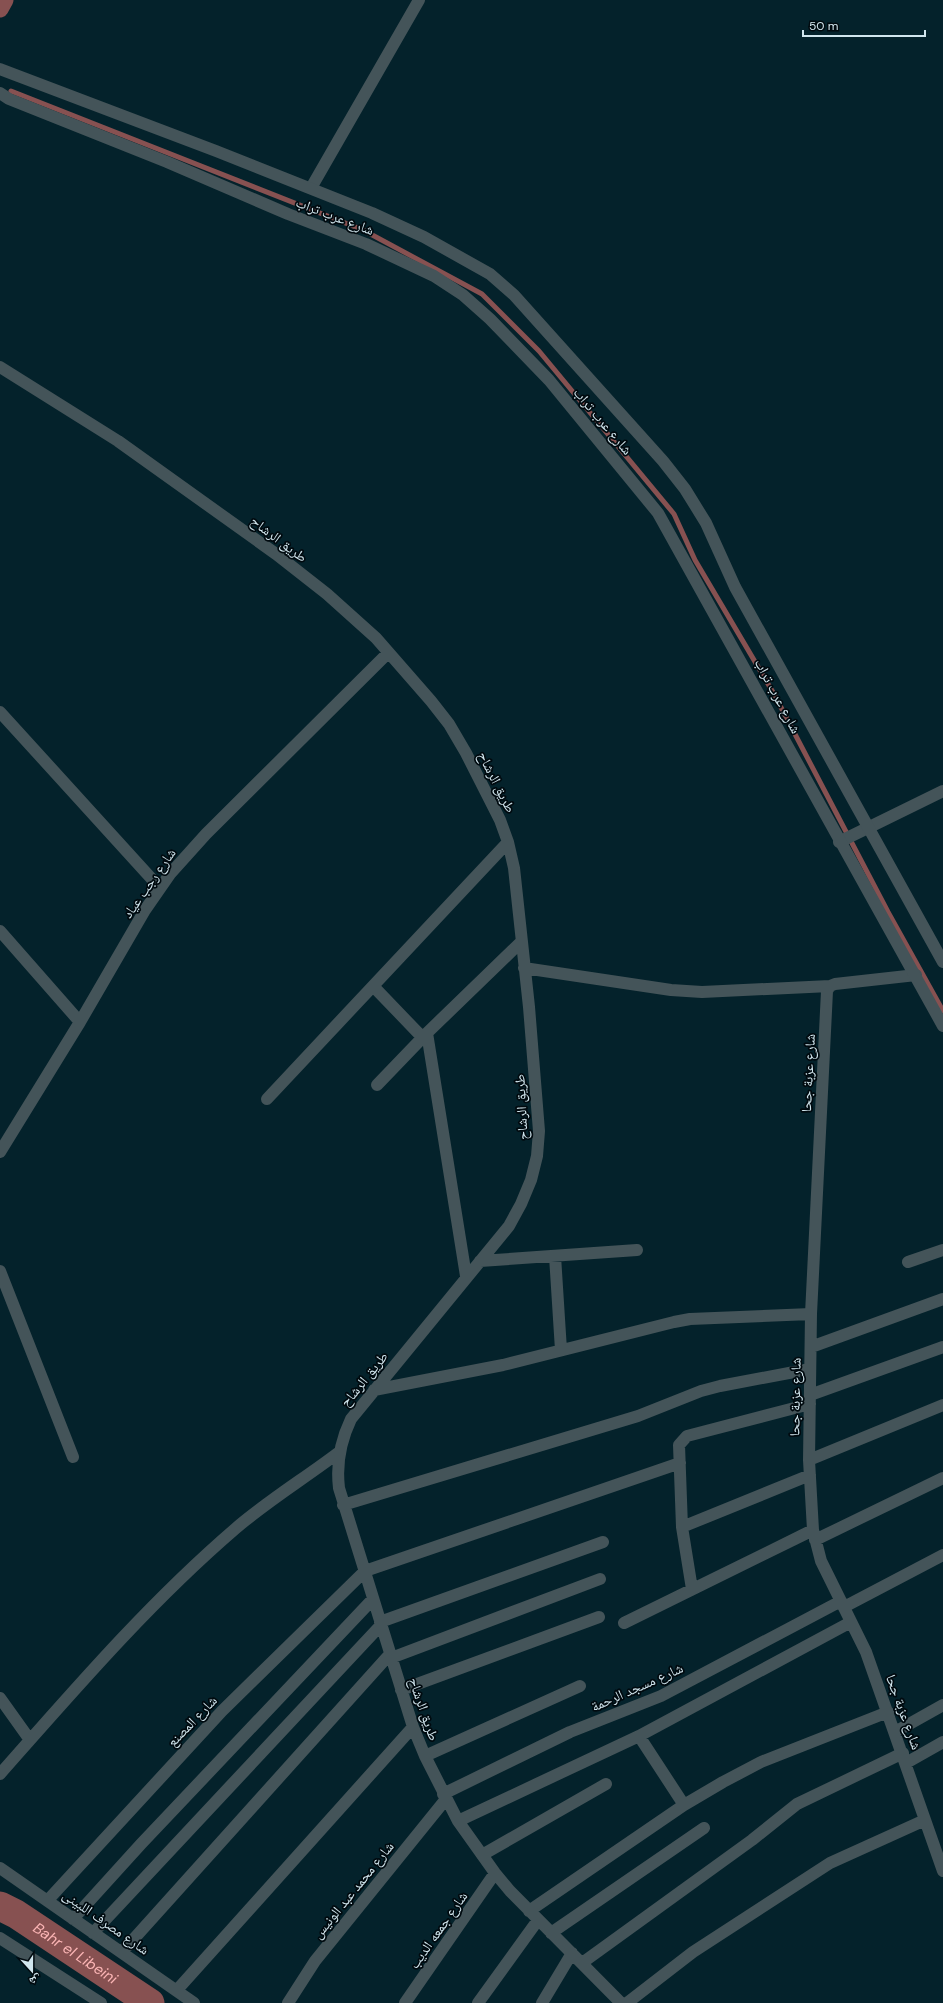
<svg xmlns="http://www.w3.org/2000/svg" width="943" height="2003" font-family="'DM Sans','Noto Naskh Arabic',sans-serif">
<rect width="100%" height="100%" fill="#04222b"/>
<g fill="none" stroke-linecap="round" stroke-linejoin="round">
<path stroke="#875151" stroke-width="5" d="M11,91l352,139 119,64 57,57 135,163 21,46 79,134 114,218 55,99"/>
<path stroke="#875151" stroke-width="17" d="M0,9l5,-9"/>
<path stroke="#875151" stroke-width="29" id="s1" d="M0,1906l16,8 134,89"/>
<path stroke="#445459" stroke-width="12" d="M311,188l108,-188
M0,367l118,74 158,113 51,40 49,44 55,63 18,23 17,29 34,67 8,22 6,26 15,139 10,124 -2,25 -6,24 -10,24 -12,22 -158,193c-11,23 -15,44 -12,69l74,239 12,29 33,65 37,52 15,18 111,112
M0,712l160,176
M839,842l104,-51
M0,931l80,91
M524,968l147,22 31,2 128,-6
M916,975l-81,9 -5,2 -3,5 -16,323 -2,146 4,70 8,31 45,91 77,219
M373,986l50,52
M427,1033l39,243
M377,1085l50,-52 94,-91
M267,1099l241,-257
M0,1152l80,-130 65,-112 25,-36 36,-40 182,-181
M555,1256l6,94
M480,1261l157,-11
M908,1262l35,-12
M0,1271l73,186
M811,1347l132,-48
M374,1390l129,-25 171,-43 16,-3 121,-5
M810,1395l133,-48
M809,1460l134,-55
M343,1505l295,-89 63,-25 19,-5 90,-17
M682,1527l128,-52
M815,1540l128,-62
M692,1589l-10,-62 -3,-82 8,-9 123,-32
M844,1607l99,-52
M380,1622l223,-80
M624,1623l189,-93
M391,1658l209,-79
M401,1690l198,-73
M0,1698l30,42
M895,1732l48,-27
M425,1756l155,-70
M906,1763l37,-21
M0,1774c75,-85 149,-171 235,-245 31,-27 70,-51 103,-76
M443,1794l127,-62 91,-36 180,-95
M684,1805l39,-23 38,-20 127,-50
M458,1821l181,-85 212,-114
M482,1855l124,-71
M0,1868l194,135
M48,1900l174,-189 143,-140 315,-108
M529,1911l155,-106 -45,-69
M73,1919l68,-75 232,-245
M93,1933l288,-308
M551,1933l153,-105
M0,1938l101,65
M122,1952l268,-298
M582,1963l170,-123 45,-36 106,-51
M177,1990l236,-263
M288,2003l27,-42 131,-162
M405,2003l90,-130
M478,2003l60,-83
M542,2003l30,-50
M627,2003l66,-51 137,-89 95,-43"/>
<path stroke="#445459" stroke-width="12" d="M0,69l216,82 156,62 52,24 66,37 24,21 149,166 22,28 21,34 29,64 208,375
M0,93l9,6 158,63 121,52 78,30 68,32 29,19 27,24 59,61 109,133 285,513"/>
</g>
<g text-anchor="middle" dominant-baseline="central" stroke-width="3.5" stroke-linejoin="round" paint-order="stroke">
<g font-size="14" fill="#d1e6ee" stroke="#000a0f">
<text transform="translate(335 216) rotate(21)">شارع عرب تراب</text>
<text transform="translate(603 421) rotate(50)">شارع عرب تراب</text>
<text transform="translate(279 539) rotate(37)">طريق الرشاح</text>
<text transform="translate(778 696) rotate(62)">شارع عرب تراب</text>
<text transform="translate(497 782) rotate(63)">طريق الرشاح</text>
<text transform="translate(149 883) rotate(-55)">شارع رجب عياد</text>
<text transform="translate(808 1073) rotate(-87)">شارع عزبة جحا</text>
<text transform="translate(521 1107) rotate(-93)">طريق الرشاح</text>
<text transform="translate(364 1379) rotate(-51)">طريق الرشاح</text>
<text transform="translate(795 1397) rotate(-89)">شارع عزبة جحا</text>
<text transform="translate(637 1687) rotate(-24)">شارع مسجد الرحمة</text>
<text transform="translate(424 1709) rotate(71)">طريق الرشاح</text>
<text transform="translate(904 1712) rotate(70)">شارع عزبة جحا</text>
<text transform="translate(192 1721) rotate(-46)">شارع المصنع</text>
<text transform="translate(353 1890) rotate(-51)">شارع محمد عبد الونيس</text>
<text transform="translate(106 1922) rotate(35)">شارع مصرف اللبينى</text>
<text transform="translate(438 1930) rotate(-55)">شارع جمعه الديب</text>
</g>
<g font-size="15" font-style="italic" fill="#fbb5b5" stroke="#000a0f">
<text stroke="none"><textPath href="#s1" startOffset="89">Bahr el Libeini</textPath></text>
</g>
</g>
<g transform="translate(32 1971) rotate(159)" stroke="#000a0f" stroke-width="3" paint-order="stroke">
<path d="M0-3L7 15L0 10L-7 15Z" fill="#d1e6ee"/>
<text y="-6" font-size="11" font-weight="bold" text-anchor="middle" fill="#d1e6ee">ش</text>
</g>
<path d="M803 30v6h122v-6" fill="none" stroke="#d1e6ee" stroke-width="2"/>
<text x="809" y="30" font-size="12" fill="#d1e6ee" stroke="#000a0f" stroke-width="3" paint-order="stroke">50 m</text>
</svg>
